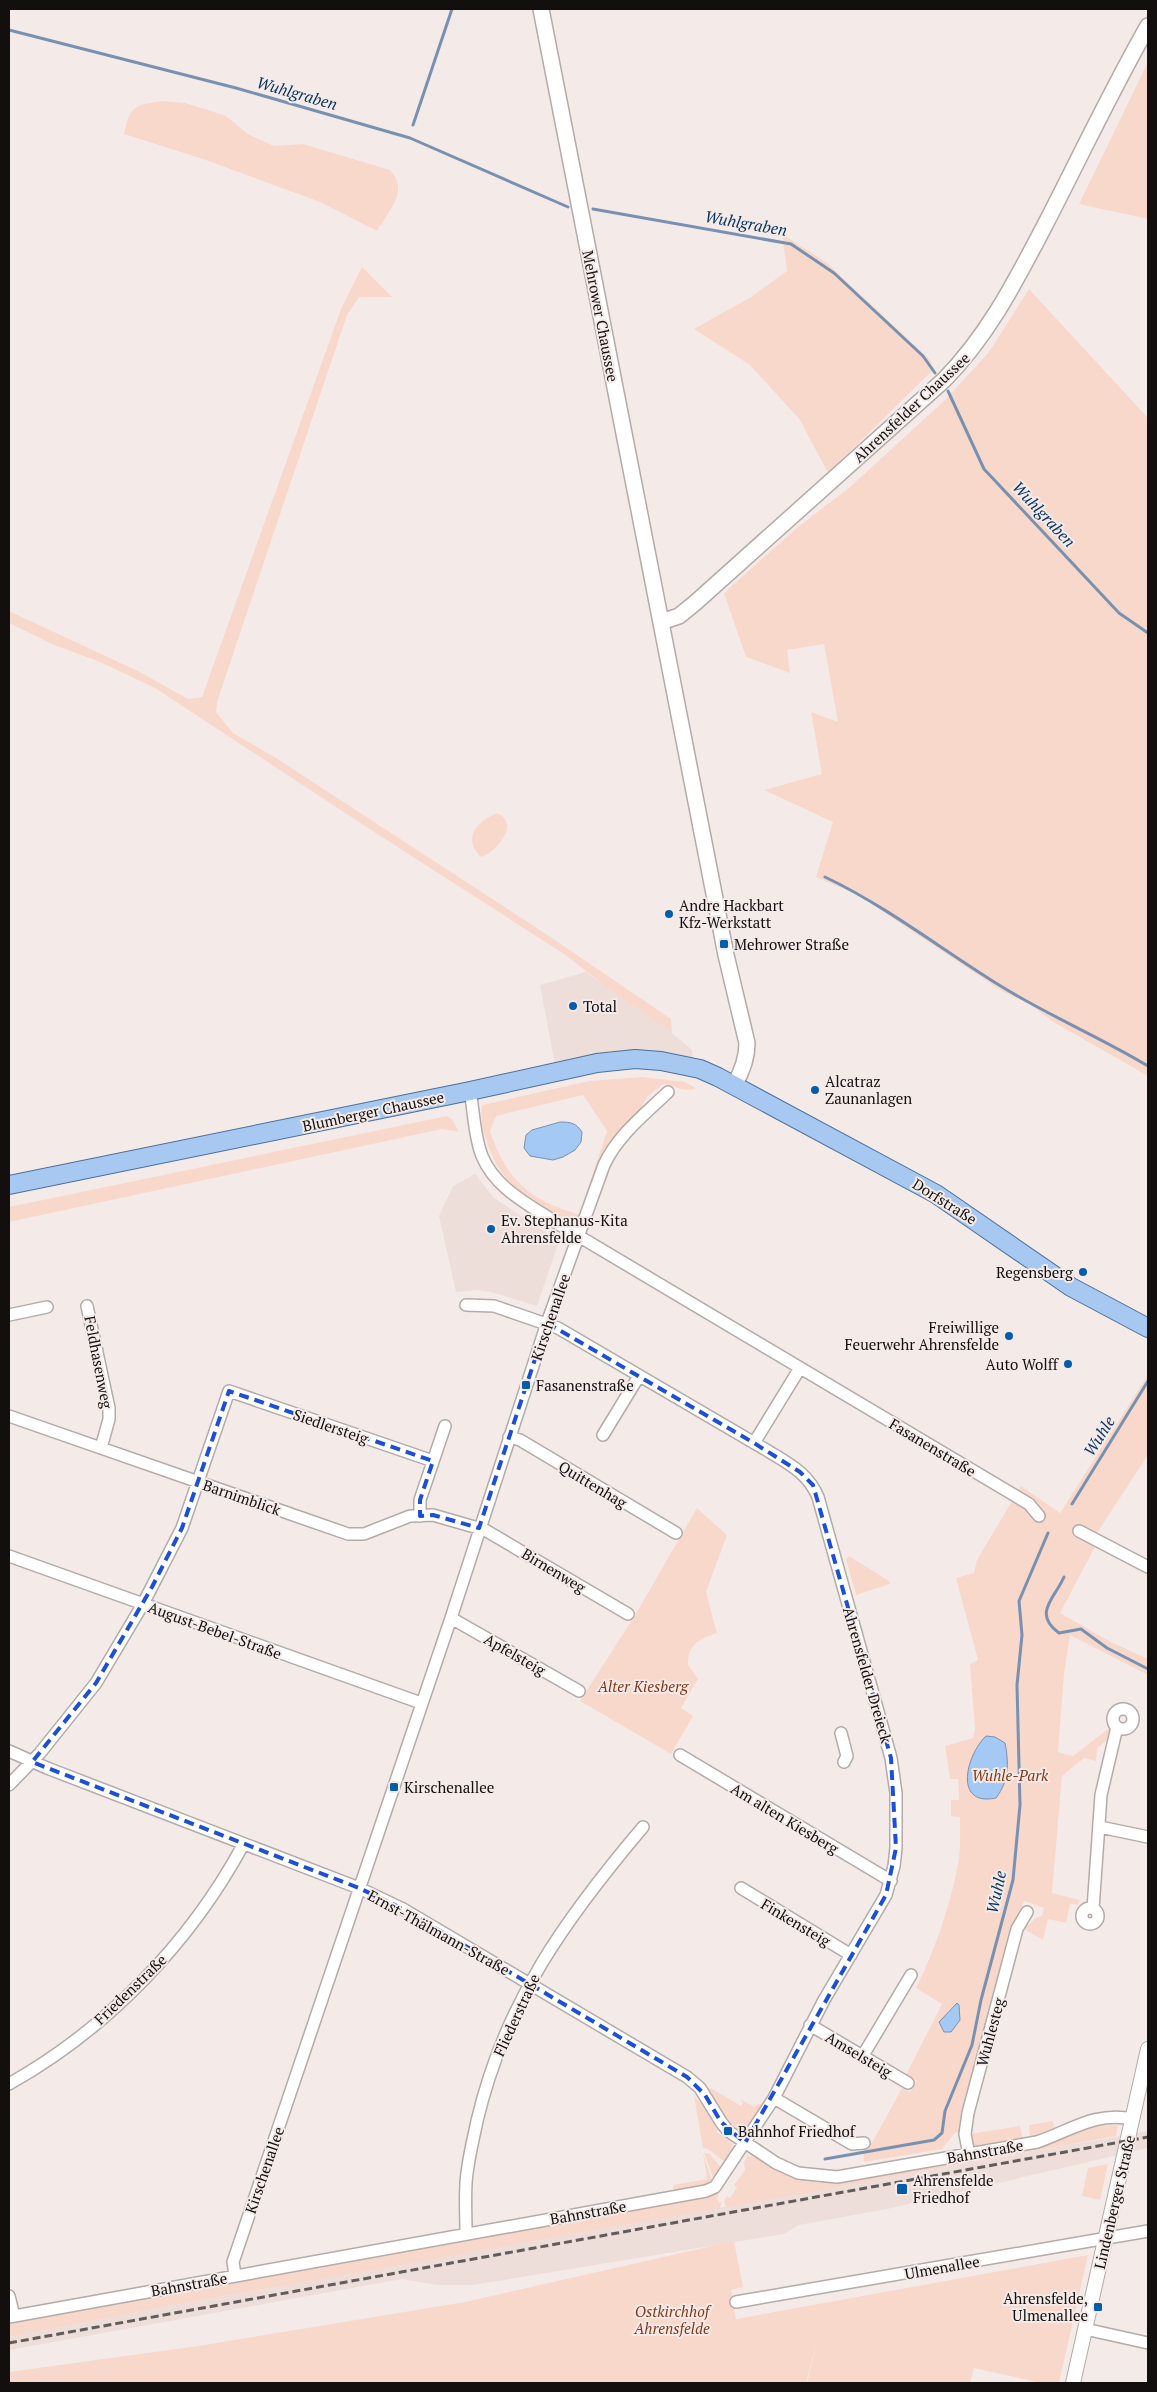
<svg xmlns="http://www.w3.org/2000/svg" width="1157" height="2392" font-family="'PT Serif',serif">
<rect width="100%" height="100%" fill="#f4ebe9"/>
<path fill="#eeded9" d="M586,972l86,61 20,17 1,8 -35,-3 -103,10 -15,-80z
M475,1174l19,24 65,43 -22,65 -46,-14 -13,-2 -22,2 -17,-76 14,-30z
M1148,2131v17l-261,61 -88,16 -15,9 -311,51h-36l-35,-6 -393,71v-13l155,-30z"/>
<path fill="#f9d8cc" d="M1148,62v157l-69,-15z
M162,101l23,2 26,8 15,5 22,18 26,12 29,-2 87,26c21,21 -4,43 -13,61l-57,-29 -114,-42 -82,-26c6,-28 10,-29 38,-33z
M782,234l45,29 103,97 4,9 -106,104 -28,-53 -50,-55 -56,-36 57,-32 36,-26z
M362,267l30,30h-33l-12,18 -129,384 -2,13 17,21 43,25 273,178 122,83 1,14 -59,-41 -49,-38 -193,-124 -216,-142 -55,-26 -46,-17 -45,-22v-12l131,61 48,27 14,-2 139,-388z
M1029,289l119,129v658l-93,-53 -24,-18 -29,-14 -144,-96 -42,-18 17,-55 -69,-32 58,-16 -11,-62 27,10 -14,-78 -37,6 3,23 -44,-16 -22,-64 74,-66 52,-40 95,-87 44,-48z
M497,813c24,10 0,39 -16,44 -19,-19 -5,-35 16,-44z
M642,1077l43,5 11,6c-10,6 -22,-3 -33,-4l-16,13 -60,108 -4,-1 24,-73 -24,-36 -87,21 -6,15c16,49 41,70 91,84l-2,9 -7,4c-40,-26 -72,-41 -86,-89 -4,-11 -6,-22 -4,-34l107,-24z
M447,1116l5,3 7,13 -17,-3 -433,93v-15z
M1148,1375v80l-51,78 -15,-8 -5,11 19,9 -36,68 49,28 39,18v16l-78,-40 -6,39 -6,78 15,4 36,-28 1,10 -13,10 -1,13 -12,-3 -22,18 -10,117 28,7 -2,5 -8,-1 -4,19 -18,-4 -5,21 -19,-11 12,-11 6,-2 2,-8 -20,-7 -9,23 -53,208 -7,1 -13,16 -78,13 -1,-11 10,-10 29,-53 8,4 7,-11 -11,-6 36,-71 -26,-16c19,-39 34,-81 42,-124 3,-15 2,-32 2,-47l-9,-1v-16h8l-1,-21h-8l-5,-33 28,-8 2,-9 -5,-65 8,-4 -22,-82 18,-5 3,-13 44,-74 39,27z
M697,1508l30,27 -21,57 11,41c-18,6 -29,11 -29,32l10,14 -17,29 12,8 -22,38 -91,-53 54,-84z
M849,1556l40,25 1,3 -34,11 -10,-36z
M711,2088l30,18 2,-3 -3,-4 13,7 10,-3 -16,24 -9,2c-14,-10 -20,-25 -29,-40z
M694,2096l9,9 15,25 -1,2 16,12 -1,11 -5,7c-10,-3 -13,-12 -24,-14z
M1053,2121l1,9 -24,8 -1,-13z
M1118,2125l-2,11 -388,71 -3,-2 -1,-5 3,-4 3,2 7,-11 -3,-2 11,-15 -1,-8 4,-7 52,23 29,3 261,-55z
M1020,2126l3,14 -51,9 -2,-15z
M703,2153l9,28 -11,5 -27,5 -1,-6 34,-6z
M704,2153l6,1 13,16 -9,10z
M1108,2164l-8,36 -18,-4 6,-28z
M716,2192l3,4 -3,2 4,5 2,-2 -2,7 -556,99 -155,30v-17z
M734,2241l9,46 -12,3 5,29 352,-64 -29,128h-18l-67,-15 -4,15h-163l11,-46 -12,46h-797v-11l189,-26 267,-44z"/>
<path fill="#a4c9f5" stroke="#7891b0" d="M560,1122c11,0 16,1 22,10l-1,10 -6,8 -12,7 -10,3 -23,-4 -6,-8 2,-13 6,-5z
M986,1736l9,1 10,6c4,20 4,38 -9,55 -43,9 -30,-43 -10,-62z
M957,2003l2,2 1,15 -9,12h-7l-5,-10z"/>
<g fill="none" stroke-linecap="round" stroke-linejoin="round">
<path stroke="#7891b0" stroke-width="3" d="M9,30l227,58 174,50 158,69
M413,125l39,-116
M593,209l198,35 43,29 89,83 12,17
M948,391l36,78 135,144 29,20
M825,877c61,29 116,72 174,108 48,30 101,52 149,81
M1072,1504l76,-123
M1064,1577c-9,21 -32,36 -5,56l22,-4 26,19 41,21
M825,2159l109,-19 8,-7 3,-22 27,-66 9,-45 32,-120 7,-75 -3,-120 5,-50 -3,-34 29,-68"/>
<g stroke="#b3aba8" stroke-width="14">
<path id="minor" d="M470,1091c4,21 4,45 12,65 13,32 46,48 73,66l474,282 10,12
M87,1306l22,102v11l-8,29
M9,1315l38,-8
M9,1416l339,118h16l46,-18 23,-1 52,15 143,84
M603,1435l36,-59
M509,1437l11,3 156,93
M754,1443l46,-75
M420,1516v-16l25,-74
M1079,1531l69,36
M9,1556l412,147
M451,1618l128,73
M1113 1719a10 10 0 1 1 20 0a10 10 0 1 1-20 0Z
M841,1733l6,23 -3,6
M9,1751l38,17 312,120 44,21 284,168 13,11 21,34 7,9 48,32 22,10 39,4 200,-35c33,-11 58,-31 96,-23
M680,1755l211,126
M9,1785l31,-32 56,-70 47,-79 39,-76 47,-137 204,70
M1100,1827l48,10
M741,1888l110,67
M1082 1916a8 8 0 1 1 16 0a8 8 0 1 1-16 0Z
M1093,1909l8,-114 16,-68
M810,2025l98,58
M862,2057l49,-82
M9,2084c98,-55 181,-141 234,-239
M774,2098l78,46 12,-1
M969,2155l-4,-21 3,-21 49,-184 10,-17
M466,2233c0,-16 -1,-33 0,-49 1,-21 7,-43 11,-63 28,-119 89,-203 166,-294
M235,2275l-2,-13 218,-644 96,-295 57,-158c14,-30 40,-50 64,-73
M9,2296l5,20
M736,2302l412,-71
M9,2317l697,-126 9,-4 59,-89 50,-98 62,-105 8,-29 2,-18v-55l-5,-35 -73,-261c-10,-24 -29,-33 -50,-46l-210,-123 -64,-22 -28,-1
M1085,2329l63,14"/>
</g>
<g stroke="#b3aba8" stroke-width="16">
<path id="tertiary" d="M1073,2383l75,-334"/>
</g>
<g stroke="#b3aba8" stroke-width="18">
<path id="secondary" d="M541,9l185,946 21,88c0,15 -5,29 -13,42
M661,622l18,-6 16,-13 249,-223c45,-46 71,-98 101,-155 34,-66 66,-134 103,-199"/>
</g>
<g stroke="#4b709c" stroke-width="20">
<path id="primary" d="M9,1185l461,-94 127,-28 38,-4 26,2 39,8 18,8 218,117 135,93 77,41"/>
</g>
<use href="#minor" stroke="#fff" stroke-width="11"/>
<use href="#tertiary" stroke="#fff" stroke-width="14"/>
<use href="#secondary" stroke="#fff" stroke-width="15"/>
<use href="#primary" stroke="#a6c8f1" stroke-width="18"/>
<path stroke="#625d5b" stroke-width="3" stroke-dasharray="8 4" stroke-linecap="butt" d="M9,2343l1139,-206"/>
</g>
<path fill="none" stroke="#1d4ed8" stroke-width="4" stroke-dasharray="10 6" stroke-linejoin="round" d="M547,1323l207,120 46,29 13,13 78,273 5,90 -10,47 -141,248 -24,-21 -16,-27 -18,-18 -284,-168 -44,-21 -327,-126 64,-79 56,-96 30,-59 47,-137 204,70 -13,39v16l13,-1 46,13z"/>
<g fill="#045caa" stroke="#f4ebe9" stroke-width="2">
<circle cx="669" cy="914" r="5"/>
<rect x="719" y="939" width="10" height="10" rx="2.5"/>
<circle cx="573" cy="1006" r="5"/>
<circle cx="815" cy="1090" r="5"/>
<circle cx="491" cy="1229" r="5"/>
<circle cx="1083" cy="1272" r="5"/>
<circle cx="1009" cy="1336" r="5"/>
<circle cx="1068" cy="1364" r="5"/>
<rect x="521" y="1380" width="10" height="10" rx="2.5"/>
<rect x="389" y="1782" width="10" height="10" rx="2.5"/>
<rect x="723" y="2126" width="10" height="10" rx="2.5"/>
<rect x="896" y="2183" width="12" height="12" rx="2.5"/>
<rect x="1093" y="2302" width="10" height="10" rx="2.5"/>
</g>
<g text-anchor="middle" dominant-baseline="central" stroke-width="4" stroke-linejoin="round" paint-order="stroke">
<g font-size="15" fill="#120f0e" stroke="#f4ebe9">
<text transform="translate(601 316) rotate(79)">Mehrower Chaussee</text>
<text transform="translate(911 407) rotate(-43)">Ahrensfelder Chaussee</text>
<text transform="translate(373 1111) rotate(-12)">Blumberger Chaussee</text>
<text transform="translate(945 1201) rotate(32)">Dorfstraße</text>
<text transform="translate(550 1317) rotate(-71)">Kirschenallee</text>
<text transform="translate(99 1362) rotate(79)">Feldhasenweg</text>
<text transform="translate(331 1426) rotate(19)">Siedlersteig</text>
<text transform="translate(933 1447) rotate(31)">Fasanenstraße</text>
<text transform="translate(593 1484) rotate(31)">Quittenhag</text>
<text transform="translate(242 1497) rotate(19)">Barnimblick</text>
<text transform="translate(554 1570) rotate(31)">Birnenweg</text>
<text transform="translate(215 1630) rotate(20)">August-Bebel-Straße</text>
<text transform="translate(515 1654) rotate(30)">Apfelsteig</text>
<text transform="translate(868 1675) rotate(74)">Ahrensfelder Dreieck</text>
<text transform="translate(785 1818) rotate(31)">Am alten Kiesberg</text>
<text transform="translate(796 1922) rotate(31)">Finkensteig</text>
<text transform="translate(439 1932) rotate(29)">Ernst-Thälmann-Straße</text>
<text transform="translate(130 1989) rotate(-44)">Friedenstraße</text>
<text transform="translate(516 2015) rotate(-65)">Fliederstraße</text>
<text transform="translate(990 2032) rotate(-75)">Wuhlesteg</text>
<text transform="translate(859 2054) rotate(31)">Amselsteig</text>
<text transform="translate(985 2151) rotate(-10)">Bahnstraße</text>
<text transform="translate(264 2170) rotate(-71)">Kirschenallee</text>
<text transform="translate(1114 2202) rotate(-77)">Lindenberger Straße</text>
<text transform="translate(588 2212) rotate(-10)">Bahnstraße</text>
<text transform="translate(942 2267) rotate(-10)">Ulmenallee</text>
<text transform="translate(189 2284) rotate(-10)">Bahnstraße</text>
</g>
<g font-size="15" fill="#120f0e" stroke="#f4ebe9" text-anchor="start">
<text x="679" y="905">Andre Hackbart<tspan x="679" dy="17">Kfz-Werkstatt</tspan></text>
<text x="734" y="944">Mehrower Straße</text>
<text x="583" y="1006">Total</text>
<text x="825" y="1081">Alcatraz<tspan x="825" dy="17">Zaunanlagen</tspan></text>
<text x="501" y="1220">Ev. Stephanus-Kita<tspan x="501" dy="17">Ahrensfelde</tspan></text>
<text x="1073" y="1272" text-anchor="end">Regensberg</text>
<text x="999" y="1327" text-anchor="end">Freiwillige<tspan x="999" dy="17">Feuerwehr Ahrensfelde</tspan></text>
<text x="1058" y="1364" text-anchor="end">Auto Wolff</text>
<text x="536" y="1385">Fasanenstraße</text>
<text x="404" y="1787">Kirschenallee</text>
<text x="738" y="2131">Bahnhof Friedhof</text>
<text x="913" y="2180">Ahrensfelde<tspan x="913" dy="17">Friedhof</tspan></text>
<text x="1088" y="2298" text-anchor="end">Ahrensfelde,<tspan x="1088" dy="17">Ulmenallee</tspan></text>
</g>
<g font-size="15" font-style="italic" fill="#8a3616" stroke="#f4ebe9">
<text x="643" y="1686">Alter Kiesberg</text>
<text x="1010" y="1775">Wuhle-Park</text>
<text x="672" y="2311">Ostkirchhof<tspan x="672" dy="17">Ahrensfelde</tspan></text>
</g>
<g font-size="16" font-style="italic" fill="#083562" stroke="#f4ebe9">
<text transform="translate(297 93) rotate(16)">Wuhlgraben</text>
<text transform="translate(746 223) rotate(10)">Wuhlgraben</text>
<text transform="translate(1044 514) rotate(47)">Wuhlgraben</text>
<text transform="translate(1099 1436) rotate(-58)">Wuhle</text>
<text transform="translate(996 1892) rotate(-78)">Wuhle</text>
</g>
</g>
<rect width="1157" height="2392" fill="none" stroke="#120f0e" stroke-width="20"/>
</svg>
